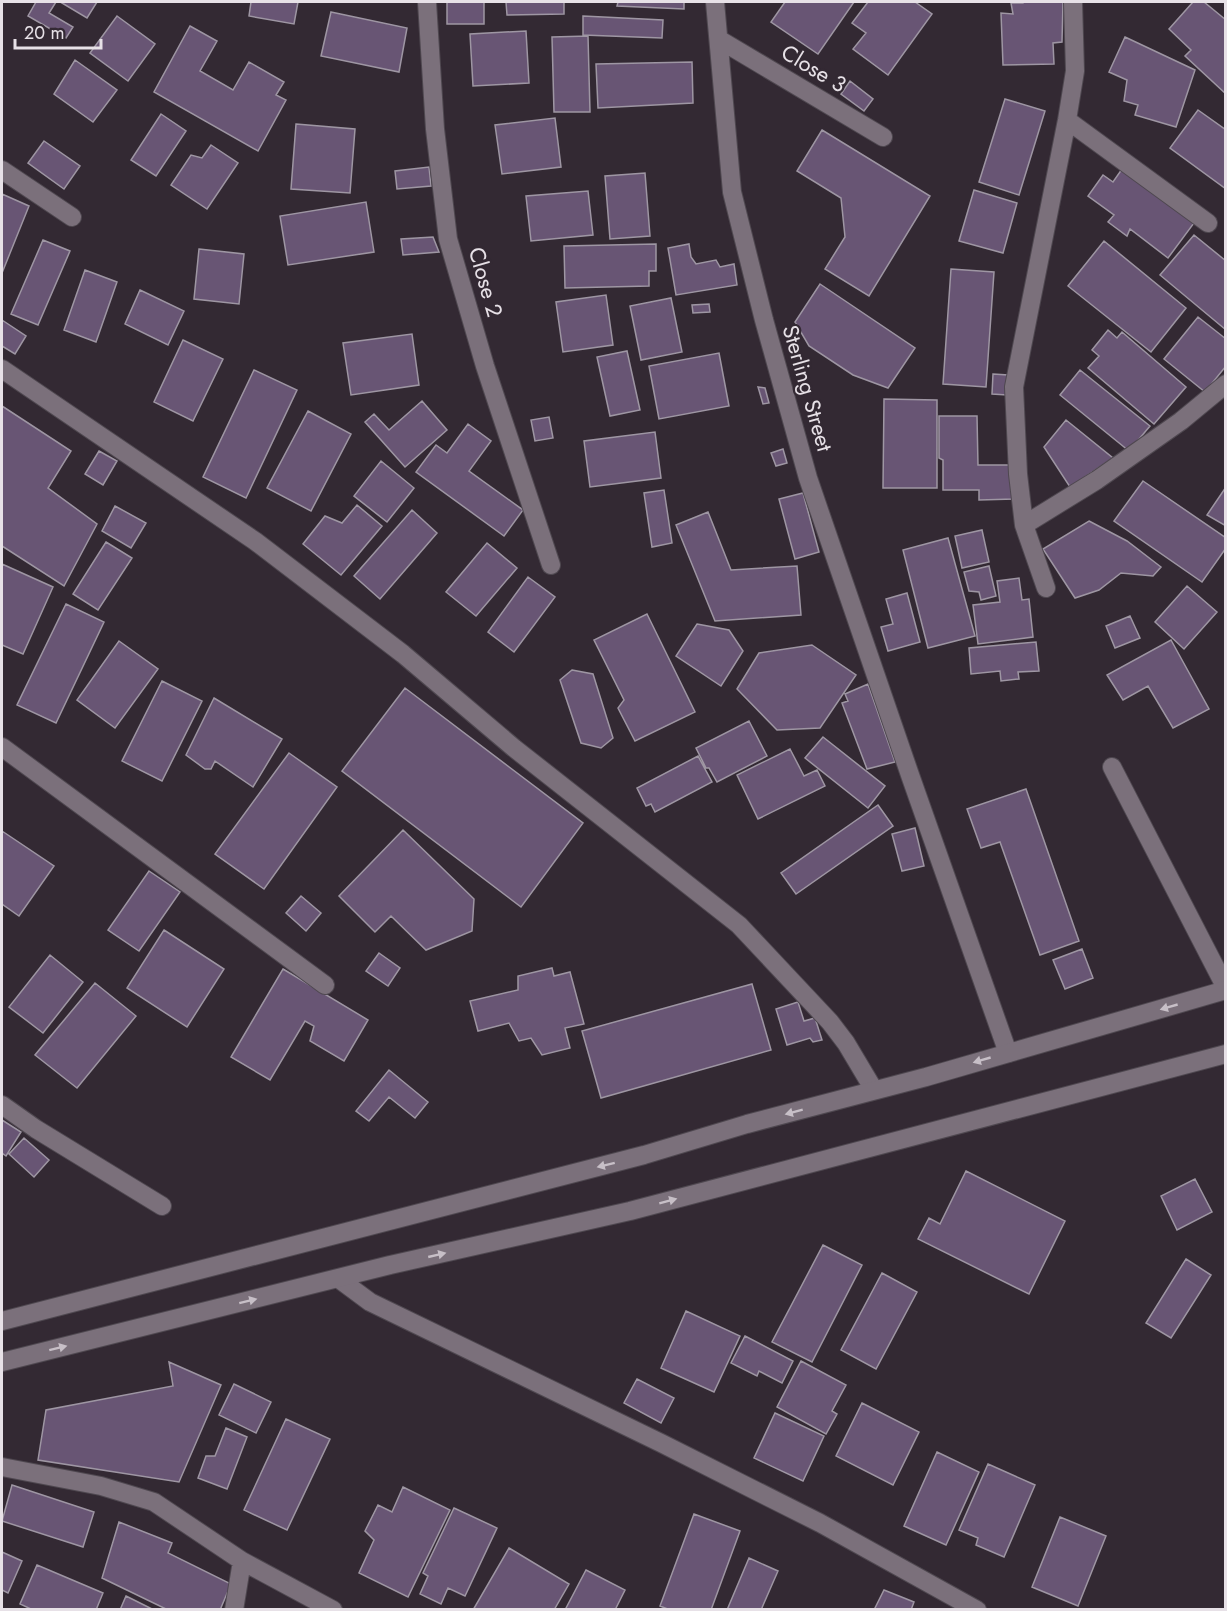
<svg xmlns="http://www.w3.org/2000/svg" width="1227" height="1611" font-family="Jost,sans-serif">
<rect width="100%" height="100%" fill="#332933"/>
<path fill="#685574" stroke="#9e96a3" stroke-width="1.5" d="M36,2h20l-7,11 24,14 -7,11 -38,-22z
M64,2h33l-10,16 -25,-15z
M251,2h47l-4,22 -45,-8z
M447,2h37v22h-37z
M506,2h58v12l-57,1z
M618,2h66v7l-67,-3z
M785,2h69l-36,52 -47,-32z
M868,2h47l17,12 -44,61 -35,-26 13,-16 -14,-10z
M1024,2h39l-1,40 -9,1 1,21 -51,1 -2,-52 12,1 -2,-11h12z
M1193,2h11l22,18v74l-41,-38 6,-6 -22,-21z
M331,12l76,16 -8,44 -78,-16z
M117,16l38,28 -27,37 -38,-28z
M583,16l80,4 -1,18 -79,-3z
M190,26l27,15 -17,30 33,19 16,-28 35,20 -8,13 10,5 -28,51 -104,-59z
M526,31l3,52 -56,3 -3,-52z
M588,36l2,76h-36l-2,-75z
M1125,37l70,33 -19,57 -41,-12 3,-10 -14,-4 3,-21 -18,-8z
M75,60l42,30 -24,32 -39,-28z
M692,62l1,41 -95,5 -2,-44z
M850,81l23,18 -9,12 -23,-17z
M1005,99l40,12 -26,84 -40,-13z
M1198,110l28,20v59l-56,-41z
M161,114l25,17 -30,45 -25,-16z
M555,118l6,49 -59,7 -7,-49z
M296,124l59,5 -5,64 -59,-4z
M822,130l108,66 -61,100 -44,-27 20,-32 -4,-39 -44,-27z
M44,141l36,25 -16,23 -36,-26z
M211,145l27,18 -31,46 -36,-24 20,-30 11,3z
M429,167l2,19 -34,3 -2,-18z
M1122,169l72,54 -26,35 -38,-29 -3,7 -19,-14 6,-7 -26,-19 15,-21 10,7z
M645,173l5,63 -40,3 -5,-63z
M974,190l43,13 -14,50 -44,-12z
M588,191l5,44 -62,6 -5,-45z
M2,194l27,12 -27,67z
M366,202l8,50 -86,13 -8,-49z
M1194,235l32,26v69l-66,-55z
M433,237l6,15 -36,3 -2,-16z
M43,240l27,11 -32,74 -27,-11z
M1104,241l82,67 -35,44 -83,-66z
M656,244v27h-7v15l-84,2 -1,-42z
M689,244l2,13 5,7 20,-4 4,7 14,-3 3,21 -61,10 -8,-47z
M199,249l45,5 -5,50 -45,-5z
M951,269l43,3 -8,115 -43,-3z
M85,270l32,12 -21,60 -32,-12z
M820,284l95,64 -27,40 -35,-13 -44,-29 -14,-24z
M140,290l44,21 -16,34 -43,-21z
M606,295l7,50 -50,7 -7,-50z
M671,298l11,54 -41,8 -11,-54z
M709,304l1,8 -17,1 -1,-8z
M1198,317l28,22v27l-21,26 -41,-33z
M2,320l24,16 -11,18 -13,-8z
M1108,330l9,8 5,-6 64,55 -32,37 -66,-56 11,-12 -7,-6z
M412,334l7,51 -68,10 -8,-52z
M183,340l40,19 -30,62 -39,-19z
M627,351l13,59 -30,6 -13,-59z
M719,353l10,53 -70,13 -10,-53z
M254,370l43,20 -51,108 -43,-21z
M1080,370l70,56 -21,25 -69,-56z
M993,374l15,1 -1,20 -15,-1z
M758,387l7,1 4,15 -6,1z
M884,399l53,1v88h-54z
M422,401l25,29 -42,37 -40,-45 9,-8 15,16z
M2,406l69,45 -23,37 49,36 -33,62 -62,-40z
M308,411l43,23 -40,77 -44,-23z
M939,416h38l1,49h35l1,34 -35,1v-10h-36v-30l-4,-2z
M549,417l4,21 -18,3 -4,-21z
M1066,420l47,38 -43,29 -26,-40z
M468,424l23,17 -22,30 54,39 -19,26 -88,-64 20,-27 11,8z
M655,432l6,46 -71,9 -6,-46z
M783,449l4,14 -11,3 -5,-13z
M99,451l18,10 -14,24 -18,-11z
M381,461l33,27 -27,34 -33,-26z
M1143,481l83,57v10l-24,34 -88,-61z
M1226,487v39l-19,-11z
M664,490l8,53 -20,4 -8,-54z
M803,493l16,59 -24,7 -16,-60z
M357,505l25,21 -41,49 -38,-31 22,-28 17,7z
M115,506l31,17 -15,25 -29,-17z
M412,510l25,23 -57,66 -26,-23z
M708,512l23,58 66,-4 4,49 -86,6 -39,-96z
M1089,521l38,20 34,26 -8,9 -32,-3 -22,17 -24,8 -32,-49z
M982,530l7,32 -27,6 -7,-32z
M948,538l27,98 -47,12 -25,-98z
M106,542l26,16 -34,52 -25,-16z
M487,543l30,25 -41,48 -30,-24z
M2,564l51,23 -30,67 -21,-9z
M989,566l7,30 -15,4 -2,-8 -10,-1 -5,-19z
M528,577l27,20 -41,55 -26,-20z
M1019,578l3,22 7,-1 4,38 -55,7 -5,-39 27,-3 -3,-21z
M1187,586l30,26 -33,37 -29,-27z
M907,593l13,49 -32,9 -7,-24 12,-3 -7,-25z
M66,604l38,18 -48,101 -39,-18z
M647,614l48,98 -60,29 -17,-33 6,-8 -30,-60z
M1130,616l10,22 -25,10 -9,-22z
M697,624l32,6 14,21 -22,35 -45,-30z
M1171,640l38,69 -36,19 -25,-42 -25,14 -16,-25z
M119,641l39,28 -43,59 -38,-28z
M1036,642l3,29 -21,1 1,7 -18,2 -1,-10 -29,3 -2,-26z
M812,645l44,30 -36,53 -43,2 -40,-41 22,-36z
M572,670l21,4 20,64 -12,10 -20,-5 -21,-63z
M162,681l40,20 -40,80 -40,-20z
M868,684l27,78 -28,7 -25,-66 6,-2 -3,-7z
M405,688l178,135 -62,84 -179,-136z
M214,698l68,41 -29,48 -38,-26 -4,8h-6l-19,-14z
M749,721l18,35 -50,26 -8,-14h-3l-10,-20z
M823,737l62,49 -17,22 -63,-50z
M790,749l14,27 13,-6 8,16 -67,33 -21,-44z
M289,753l48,34 -73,102 -49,-35z
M698,756l14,26 -57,30 -4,-8 -5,2 -9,-18z
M1026,789l53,152 -39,14 -40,-113 -19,6 -14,-39z
M878,805l15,21 -97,68 -15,-21z
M915,828l9,38 -22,5 -10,-37z
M403,830l71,69 -2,32 -46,19 -35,-34 -16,16 -36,-36z
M2,831l52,35 -35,50 -17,-12z
M149,871l31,21 -41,59 -31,-21z
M301,896l20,17 -15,18 -20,-18z
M164,930l60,39 -37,58 -60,-39z
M1082,949l11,29 -28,11 -12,-29z
M379,953l21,15 -12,18 -22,-15z
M50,955l33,27 -40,51 -34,-26z
M552,968l2,8 16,-4 14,52 -19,4 5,20 -28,7 -11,-17 -12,3 -10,-18 -31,8 -8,-30 48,-11v-14z
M283,969l85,51 -24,41 -34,-20 4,-15 -9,-5 -35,59 -39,-23z
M95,983l41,33 -59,72 -42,-33z
M752,984l19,66 -170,48 -19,-67z
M798,1002l6,19 11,-3 7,22 -9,2 -3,-4 -23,7 -11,-36z
M389,1070l39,32 -13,16 -26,-21 -20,24 -13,-10z
M2,1120l19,12 -15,24 -4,-3z
M24,1138l25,22 -15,17 -25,-23z
M966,1171l99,50 -36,73 -111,-55 11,-21 11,6z
M1195,1179l17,33 -35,18 -16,-34z
M823,1245l39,20 -50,97 -40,-20z
M1186,1259l25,16 -40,63 -25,-15z
M882,1273l35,19 -41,77 -35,-19z
M686,1311l54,25 -26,56 -53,-24z
M745,1336l48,25 -11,22 -23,-12 -2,5 -26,-13z
M801,1361l45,24 -14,26 5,3 -11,20 -49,-27z
M169,1362l52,23 -42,97 -141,-22 8,-50 127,-24z
M637,1379l37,19 -13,25 -37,-20z
M234,1384l37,18 -15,31 -37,-18z
M862,1403l57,29 -26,53 -57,-29z
M775,1413l49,23 -21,45 -49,-23z
M286,1419l44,20 -43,91 -43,-20z
M226,1428l21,9 -20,52 -29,-11 8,-22h9z
M937,1452l42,20 -33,73 -42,-19z
M988,1464l47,21 -31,72 -28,-12 2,-7 -19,-8z
M12,1485l82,27 -11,35 -81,-26z
M403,1487l47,23 -42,87 -49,-24 15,-33 -9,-9 13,-26 14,7z
M454,1508l43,20 -32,68 -17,-8 -7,16 -21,-10 8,-18 -5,-3z
M694,1514l46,17 -29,79h-41l-10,-4z
M1060,1517l46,19 -28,70 -46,-19z
M119,1522l53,21 -4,10 63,31 -11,26h-52l-66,-32z
M509,1548l60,36 -15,26h-81z
M2,1552l20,9 -14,32 -6,-3z
M749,1558l29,13 -17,39h-34z
M37,1565l66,28 -7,17h-63l-13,-6z
M586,1570l39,20 -10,20h-50z
M884,1590l30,12 -3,8h-37z
M126,1596l28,14h-34z"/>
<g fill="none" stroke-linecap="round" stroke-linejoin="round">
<g stroke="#4f4850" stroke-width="20">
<path id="street" d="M427,2l8,127 13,110 37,127 66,199
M715,2l17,190 32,128 44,158 102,297 98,278
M720,40l163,97
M1067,120l141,103
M2,170l70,47
M2,369l253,172 148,113 111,94 225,177 91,97 16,21 28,47
M1024,525l73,-45 84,-59 45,-37
M1046,588l-22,-63 -6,-51 -4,-87 53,-267 8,-49 -2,-69
M2,747l323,238
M1112,767l114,221
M2,1105l34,24 126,77
M339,1279l31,23 291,141 159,80 157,87
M2,1467l99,19 53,16 88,59 91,49
M234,1610l8,-49"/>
</g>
<g stroke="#4f4850" stroke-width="20">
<path id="secondary" d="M2,1321l642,-166 103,-31 179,-47 300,-87
M2,1362l388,-97 240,-54 596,-157"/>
</g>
<use href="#street" stroke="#7b707b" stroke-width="18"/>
<use href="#secondary" stroke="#7b707b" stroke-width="18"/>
</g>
<defs><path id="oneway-solid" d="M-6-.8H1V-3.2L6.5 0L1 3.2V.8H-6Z" transform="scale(1.5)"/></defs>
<g fill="#c7bfc7">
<use href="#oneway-solid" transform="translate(1169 1007) rotate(164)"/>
<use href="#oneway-solid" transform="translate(982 1060) rotate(164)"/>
<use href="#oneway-solid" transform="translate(794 1112) rotate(165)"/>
<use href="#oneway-solid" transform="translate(606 1165) rotate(166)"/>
<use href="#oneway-solid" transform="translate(668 1201) rotate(-15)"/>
<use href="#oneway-solid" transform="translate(437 1255) rotate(-13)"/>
<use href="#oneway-solid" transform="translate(248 1301) rotate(-14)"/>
<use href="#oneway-solid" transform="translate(58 1348) rotate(-14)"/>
</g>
<g text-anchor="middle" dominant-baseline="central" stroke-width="4.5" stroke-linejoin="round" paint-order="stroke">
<g font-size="22" fill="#e7e1e7" stroke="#332933">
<text transform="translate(814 68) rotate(31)">Close 3</text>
<text transform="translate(486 282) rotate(74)">Close 2</text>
<text transform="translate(808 388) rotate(74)">Sterling Street</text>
</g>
</g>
<rect width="1227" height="1611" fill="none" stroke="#e7e1e7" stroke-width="6"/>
<path d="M15 39v9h86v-9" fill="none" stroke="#e7e1e7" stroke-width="3"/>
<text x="24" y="39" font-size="18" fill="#e7e1e7" stroke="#332933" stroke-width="4.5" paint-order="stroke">20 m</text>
</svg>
